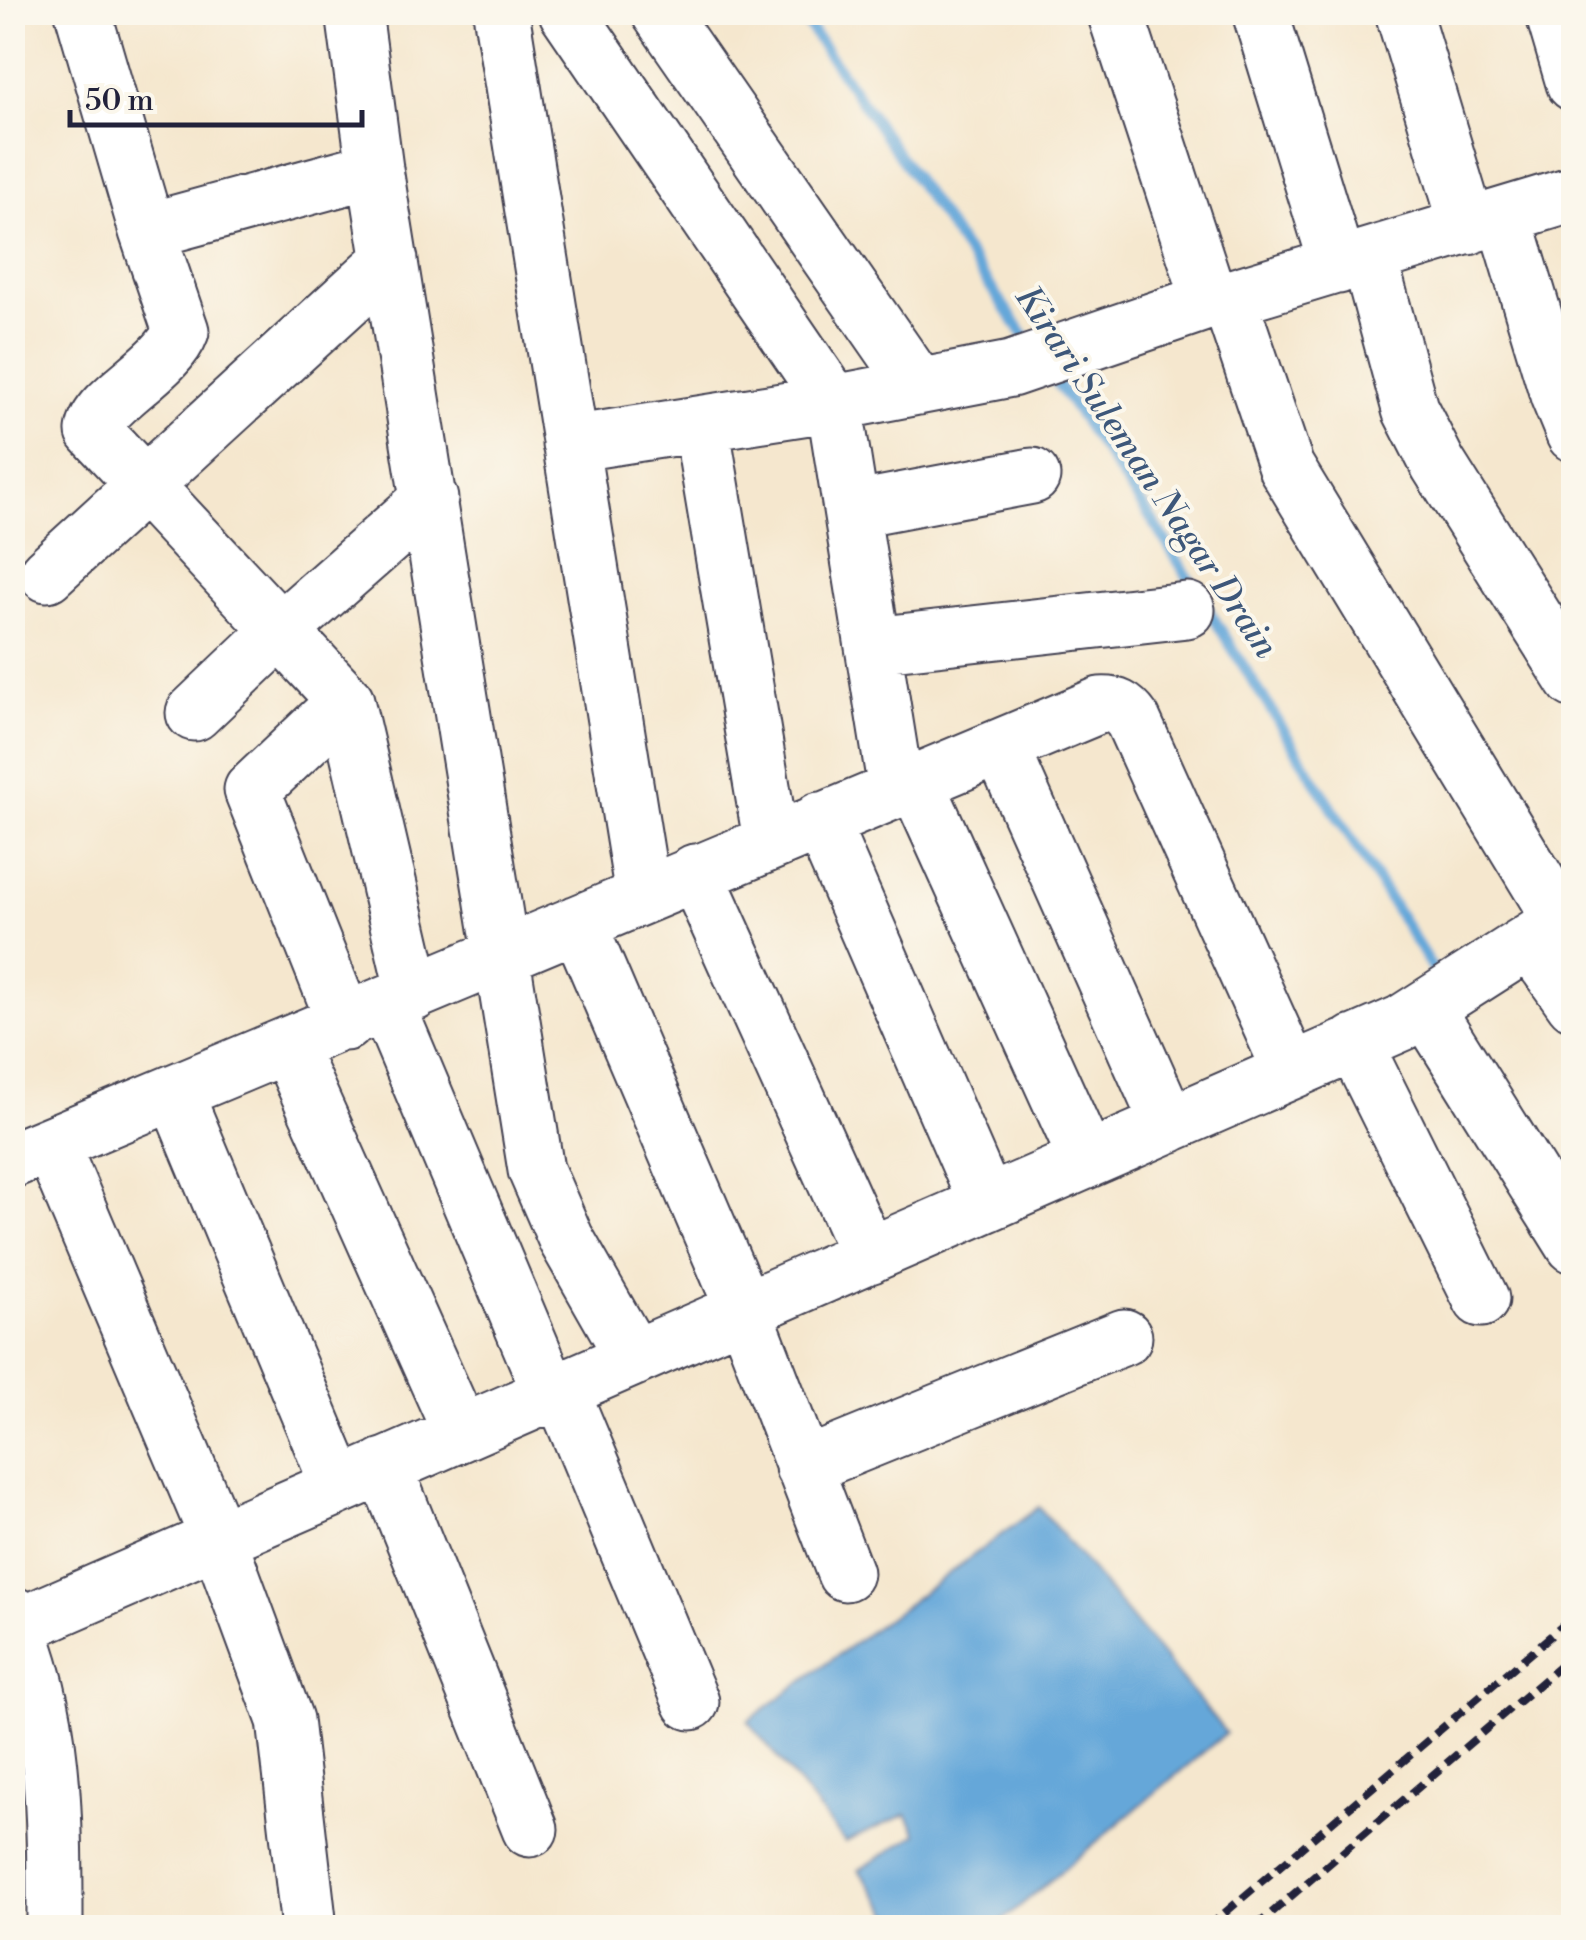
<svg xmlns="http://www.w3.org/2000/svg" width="1586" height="1940" font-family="'Libre Bodoni',serif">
<rect width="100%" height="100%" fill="#fbf7ec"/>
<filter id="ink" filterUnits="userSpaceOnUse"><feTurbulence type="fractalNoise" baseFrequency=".01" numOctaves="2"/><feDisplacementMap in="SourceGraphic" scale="20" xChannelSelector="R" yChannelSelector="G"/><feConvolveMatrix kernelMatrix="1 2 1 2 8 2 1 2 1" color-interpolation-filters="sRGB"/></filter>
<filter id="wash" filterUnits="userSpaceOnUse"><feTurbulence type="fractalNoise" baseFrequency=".0048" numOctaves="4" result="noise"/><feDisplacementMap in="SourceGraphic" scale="40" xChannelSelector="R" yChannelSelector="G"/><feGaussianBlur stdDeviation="2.25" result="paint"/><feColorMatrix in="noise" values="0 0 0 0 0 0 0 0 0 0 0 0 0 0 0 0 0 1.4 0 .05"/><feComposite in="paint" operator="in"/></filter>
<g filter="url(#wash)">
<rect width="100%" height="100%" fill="#f5e7ce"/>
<path fill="#65a7d9" stroke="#44648a" stroke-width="2.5" d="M1039,1507l187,226 -231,194h-95l-41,-57 58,-36 -10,-20 -62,28 -97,-121z"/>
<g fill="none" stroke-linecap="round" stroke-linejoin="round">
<path stroke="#65a7d9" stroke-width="11" d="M799,12l232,333
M1050,373l103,148 281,450"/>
</g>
</g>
<g filter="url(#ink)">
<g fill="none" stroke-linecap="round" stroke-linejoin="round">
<g stroke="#424051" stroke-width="59">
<path id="minor" d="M83,12l64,219 34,100c-13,37 -83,69 -87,100l252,270 68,292
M354,12l21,157 161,1001 30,69 68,119
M501,12l142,883
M567,12l267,391 62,387
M659,12l260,375
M1115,12l95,289
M1260,12l78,254
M1403,12l65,215
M1553,12l21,71
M1504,216l54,179 16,39
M147,231l228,-62
M1369,257l41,152 28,55 136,216
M1229,298l57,169 275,453
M701,424l70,416
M570,444l264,-41 177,-34 199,-68 19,-3 345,-104
M852,510l180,-34
M47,574l343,-314
M873,645l314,-35
M194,713l86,-82 150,-132
M1001,747l168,378
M916,782l171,378
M820,820l167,384
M695,872l174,384
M578,923l166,387 101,263
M1530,941l44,62
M387,1005l164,389
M1426,1008l148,237
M345,1023l-93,-233 94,-89
M1354,1043l127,256
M288,1047l173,386
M175,1093l164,393
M51,1144l167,394 67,182 24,208
M12,1160l1088,-455c16,-1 24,3 33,16l158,350
M561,1390l130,312
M384,1466l146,363
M803,1467l321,-130
M12,1614c44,99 43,207 43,314
M12,1629l1390,-606 172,-110"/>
</g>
<use href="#minor" stroke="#fff" stroke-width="55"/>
<path stroke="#22223b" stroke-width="8" stroke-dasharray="15 8" stroke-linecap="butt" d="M1207,1928l367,-312
M1254,1928l320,-274"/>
</g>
</g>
<g text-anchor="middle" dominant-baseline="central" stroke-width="8" stroke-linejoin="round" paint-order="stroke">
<g font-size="35" font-style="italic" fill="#3d577a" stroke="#fbf7ec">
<text transform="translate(1146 472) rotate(56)">Kirari Suleman Nagar Drain</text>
</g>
</g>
<rect width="1586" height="1940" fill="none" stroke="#fbf7ec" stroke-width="50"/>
<path d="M70 110v15h292v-15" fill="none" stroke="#22223b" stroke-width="5"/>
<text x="85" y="110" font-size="30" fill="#22223b" stroke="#fbf7ec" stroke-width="8" paint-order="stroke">50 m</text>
</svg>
